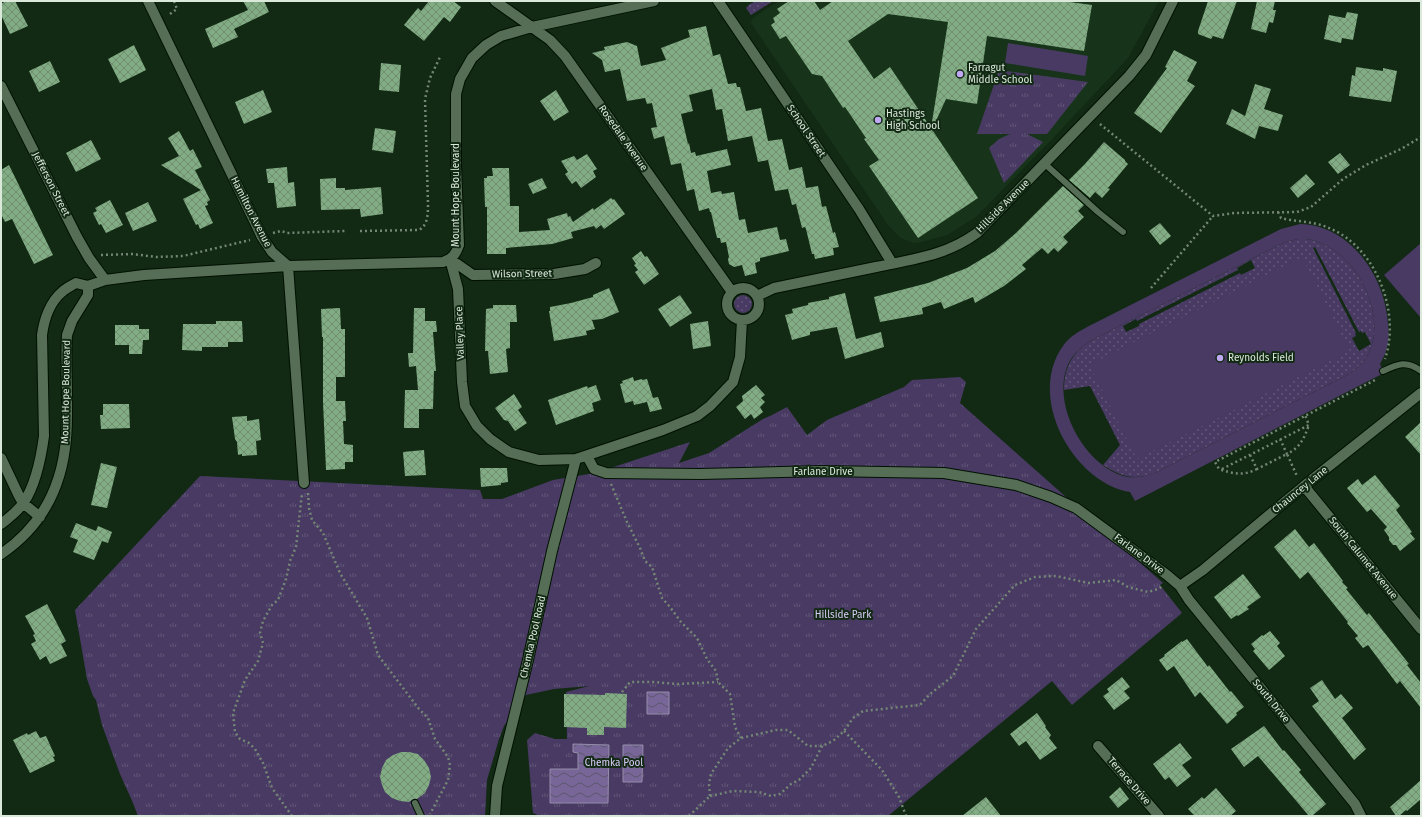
<svg xmlns="http://www.w3.org/2000/svg" width="1422" height="817" font-family="'Fira Sans',sans-serif">
<defs>
<pattern id="grass-dots" width="8" height="8" patternUnits="userSpaceOnUse"><rect width="8" height="8" fill="#483a62"/><path d="M2 2h.1M6 6h.1" fill="none" stroke="#625678" stroke-width="1.8" stroke-linecap="round"/></pattern>
<pattern id="park-tufts" width="24" height="20" patternUnits="userSpaceOnUse"><rect width="24" height="20" fill="#483a62"/><path d="M3 7l-1-3M5 7V3M7 7l1-3M15 17l-1-3M17 17v-4M19 17l1-3" fill="none" stroke="#625678"/></pattern>
<pattern id="water-waves" width="16" height="10" patternUnits="userSpaceOnUse"><rect width="16" height="10" fill="#776697"/><path d="M0 5q4-4 8 0t8 0" fill="none" stroke="#5c566c"/></pattern>
<pattern id="building-cross-hatch" width="8" height="8" patternUnits="userSpaceOnUse"><rect width="8" height="8" fill="#82ad84"/><path d="M0 0l8 8M0 8l8-8" fill="none" stroke="#6f8e70"/></pattern>
</defs>
<rect width="100%" height="100%" fill="#122914"/>
<path fill="#17341a" d="M779,1h380l-31,57 -75,80 -77,79 -29,18 -25,7 -9,1 -12,-5 -13,-13 -137,-202 2,-5z"/>
<path fill="url(#grass-dots)" fill-rule="evenodd" d="M757,1h16l-22,14 -5,-7 4,-4z
M1306,239c45,6 81,68 64,111 -3,10 -11,16 -19,23l-198,101c-21,6 -31,3 -50,-9l17,-20 -30,-59 -26,4c0,-23 9,-40 30,-51l191,-97 13,-3zM1315,247l44,85 2,-1 1,2 3,-1 6,12 -12,7 -7,-13 4,-2 -1,-2 1,-1 -43,-85zM1251,260l4,8 -14,7 -1,-2 -101,51v2l-13,6 -3,-6 13,-7 1,2 101,-51 -1,-2z
M734 304a9 9 0 1 1 18 0a9 9 0 1 1-18 0Z"/>
<path fill="url(#park-tufts)" d="M999,70l89,12 -41,52h-20l16,8 -39,41 -15,-35 10,-9 11,-5h-33z
M960,377l6,5 -6,21 203,180 -3,2 22,28 -110,92 -20,-24 -164,135h-348l-7,-3 -6,-73 8,-7 20,6h12l-1,-47 23,-6 -35,3 -28,6 -22,31 -5,13 -12,41 -2,36h-347l-5,-13 -13,-29 -18,-49 -6,-25 -3,-4 -6,-17 -12,-69 125,-134 280,14 3,9h19l51,-19 42,-7 95,-31 -11,21 30,-10 54,-34 9,-4 15,-8 20,28 20,-15 77,-33 8,-7z"/>
<path fill="#483a62" fill-rule="evenodd" d="M1008,43l80,13 -3,20 -80,-13z
M1300,224c51,1 86,54 88,101 1,7 1,15 -1,22 -1,6 -4,11 -7,17l4,9 -249,128 -5,-9c-57,-10 -104,-95 -67,-146 6,-9 15,-14 24,-19l194,-98zM1306,239c45,6 81,68 64,111 -3,10 -11,16 -19,23l-198,101c-9,2 -19,5 -30,2 -38,-12 -69,-67 -57,-106 4,-14 15,-24 28,-31l191,-97 13,-3z
M1421,243v75l-37,-43z
M1302,257l48,94 -213,108 -48,-94z"/>
<path fill="url(#water-waves)" stroke="#958dab" d="M647,692h22v22h-22z
M573,744l36,1 -1,58h-58v-34h28v-16l-5,-1z
M623,745h20l-1,37h-19z"/>
<path fill="url(#building-cross-hatch)" d="M6,1h9l13,25 -18,8 -9,-19v-11z
M243,1h21l5,11 -35,17 4,8 -25,11 -8,-19 43,-19z
M429,1h24l8,6 -11,15 -6,-5 -20,24 -20,-16 14,-17 3,3z
M789,1h25l6,9 13,-9h229l30,4 -8,46 -97,-15 -10,68 -31,-5 -11,24 -3,-1 16,-100 -60,-8 -40,27 26,38 16,-12 88,131 -60,40 -49,-72 10,-6 -15,-21 2,-1 -21,-31 -2,1 -21,-32 -10,-2 -26,-38 -6,3 -9,-14 4,-3 -2,-4 7,-5 -3,-4z
M1208,1h29l-14,38 -10,-3 -2,3 -13,-5v-3z
M1257,1h18l-2,9h3l-3,13 -4,-1 -3,11 -15,-4z
M1347,12l11,2 -5,26 -11,-2 -1,5 -17,-4 5,-24 16,3z
M706,26l7,30 7,-2 8,30 8,-1 1,4h3l6,24 15,-3 7,33 14,-2 7,31 13,-3 4,21 12,-2 4,21 4,-1 7,27 2,-1 4,15 -6,1 1,7 -19,4 -1,-5h-2l-6,-25 -1,-2 -3,1 -6,-24 -4,1 -4,-16 -13,2 -7,-31 -10,2 -6,-26 -24,5 -6,-32 -6,1 -4,-21 -23,6 4,16 -12,3 7,30 1,-1 2,10 4,-1 1,4 31,-7 4,16 -24,6 4,22 10,-2 1,3 12,-2 5,28 6,-1 3,14 29,-6 3,13 6,-1 3,12 -29,7v3l-5,2 2,10 -12,3 -3,-11 -8,2 -5,-3 -1,-5 1,-2 -3,-15 -5,1 -1,-5h-3l-6,-26h-1l-1,-4 -10,3 -5,-22 -7,2 -6,-28 -10,2 -7,-29 -10,3 -3,-11 6,-1 -5,-24 -5,1 -2,-6 -18,3 -7,-32 -15,3 -3,-12 -10,-7 13,-3 -1,-3 23,-5 10,4 4,20 25,-6 -5,-12 29,-11 -2,-7z
M134,45l12,25 -26,13 -12,-24z
M1174,50l23,12 -10,19 8,5 -34,47 -27,-20 33,-45 -2,-1z
M50,61l10,21 -21,10 -10,-21z
M381,63l20,2 -2,27 -20,-2z
M1356,67l27,4v-3l14,3 -6,31 -42,-6 3,-21 3,1z
M1255,84l16,5 -7,20 19,6 -5,16 -19,-5 -4,13 -29,-15 6,-15 13,7z
M263,90l9,22 -28,12 -9,-22z
M556,90l13,22 -15,9 -14,-20z
M375,128l21,3 -3,22 -21,-3z
M179,131l11,20 3,-2 9,18 -7,3 15,30 -3,2 1,3 -3,1 8,17 -13,6 -2,-5 -2,1 -13,-26 18,-9 -40,-25 18,-9 -11,-18z
M91,140l10,19 -25,13 -10,-19z
M1104,142l21,18v1l3,3 -20,24 2,1 -8,9 -7,-6 -5,6 -21,-18 16,-16z
M1340,153l10,12 -12,9 -10,-12z
M587,154l10,15 -4,2 3,6 -15,11 -5,-7 -4,3 -7,-10 3,-2 -7,-11 13,-5 3,4z
M9,165l44,90 -19,9 -22,-45 -7,3 -4,-8v-44z
M287,167l1,16 6,-1 2,24 -19,2 -3,-25h-6l-2,-14z
M492,168h17l1,38h9v26l31,-2 -3,-11 20,-6 1,4 2,-1 3,6 20,-14 1,2 17,-12 2,2 1,-1 11,15 -21,15 -3,-4 -5,4 -2,-3 -23,6 2,6 -21,6 -46,4v6h-19v-47h-2l-1,-29h3v-2h6z
M1306,174l9,10 -17,14 -8,-10z
M336,178v10h9v2l36,-3 2,27 -22,3 -1,-8 -39,1 -1,-31z
M542,178l5,10 -14,6 -5,-10z
M1063,186l21,19 -6,6 6,6 -21,20 5,5 -10,10 -4,-4 -6,6 -6,-6 -20,17 4,4 -22,17 -29,17 -2,-6 -29,12 -3,-7 -19,6 1,6 -43,8 -6,-25 54,-14 39,-15 28,-17 21,-18z
M110,200l13,25 -17,8 -5,-9 -2,1 -6,-12 4,-2 -2,-3z
M148,202l9,19 -24,10 -8,-18z
M1160,223l11,13 -11,9 -11,-14z
M641,251l4,6 2,-1 12,18 -15,11 -9,-13 3,-2 -4,-5 2,-1 -4,-6z
M609,288l10,24 -17,7 -10,1 3,9 -9,2 1,4 -33,6 -5,-30h1v-4l21,-4 22,-6v-2z
M845,293l11,46 25,-7 3,15 -39,12 -8,-32 -27,5v3l-18,5 -7,-25 8,-2 -1,-4 16,-4v-2l21,-4v-2z
M680,295l12,18 -22,14 -12,-18z
M493,305h23l1,17h-7v26l-4,1 2,23 -18,2 -2,-23h-3l1,-42 7,-1z
M340,308l1,21h4v48h-9v24h9l1,20h-3l1,23 9,1v17h-8v7l-19,1 -3,-68v-65h-1l-1,-28z
M414,308h11v13h11l1,11h-4l3,39h-2l-1,38h-14v19h-15l1,-38h13l-2,-24 -7,1 -1,-14h5z
M216,321h26l1,21h-15v5h-26v4l-20,-1 1,-26h33z
M708,321l3,25 -18,3 -3,-25z
M115,325h24v4h10v11h-6l-1,14h-13v-9h-14z
M633,377l1,4 8,-2v1l5,-1 6,19 5,-1 4,12 -12,3 -3,-10 -13,3 -1,-4 -8,2 -5,-19 3,-1 -1,-2z
M596,385l5,15 -9,3 2,8 -38,14 -8,-25 39,-14 1,2z
M756,385l9,10 -4,3 4,4 -5,5 3,5 -9,7 -3,-5 -6,5 -9,-12 7,-6 -1,-5z
M514,394l8,13 -4,3 9,13 -12,8 -7,-10 -4,-1 -9,-12z
M103,404h26l1,24 -29,1 -1,-14h3z
M247,416v5l12,-2 2,21 -5,1 1,14 -15,1v-2l-4,1 -1,-13 -2,-3 -3,-22z
M1421,422v33l-16,-18z
M424,450l2,25 -21,1 -2,-24z
M101,463l16,4 -10,41 -16,-3z
M480,468h27l1,14 -7,1v2l-20,2z
M1375,475l25,31 -4,4 16,22 -2,1 5,6 -15,12 -4,-6h-3l-4,-5v-3l-5,-7 3,-3 -16,-18 -4,3 -20,-24 11,-9 4,6z
M76,523l20,8 2,-5 14,6 -4,11 -6,-2 -8,19 -21,-8 5,-12 -8,-3z
M1295,529l14,18 5,-4 29,38 -1,1 6,6 -2,1 21,26 2,-2 40,51 -2,1 14,18v25l-21,-27 -3,3 -29,-39 -5,3 -8,-10 3,-2 -11,-13 1,-1 -40,-50 -8,7 -26,-32z
M1243,574l18,23 -14,10 2,2 -11,7 -1,-1 -6,4 -17,-22z
M47,604l19,37 -5,3 6,12 -17,8 -4,-8 -6,4 -9,-16 5,-3 -3,-6 2,-1 -10,-18z
M1270,631l10,12 -3,3 8,10 -16,14 -16,-19 2,-2 -4,-5 11,-9 1,1z
M1187,639l21,28 1,-2 21,27 1,-1 13,16 -8,6 1,2 -10,9 -27,-32 -5,5 -21,-31 -7,5 -8,-11 6,-4 -1,-1 18,-14v1z
M1122,677l8,10 -6,4 6,7 -16,12 -11,-14 6,-4 -2,-3z
M1322,680l13,19 6,-5 12,14 -11,10 24,31 -12,11 -42,-54 7,-5 -9,-13z
M605,693l22,1 -1,34 -22,-1v8h-17v-7l-23,-1v-33l41,1z
M1037,713l9,13 -1,1 6,8 -2,3 8,10 -17,12 -14,-19 -7,5 -9,-12z
M1264,726l19,25 1,-1 17,20 -2,2 27,32 -14,12h-3l-51,-60 -14,11 -13,-18z
M36,731l4,7 6,-2 9,20 -2,1 2,4 -25,12 -17,-33 14,-7 1,2z
M1180,743l12,15 -10,7 9,11 -14,11 -8,-10 -4,3 -12,-16z
M401,752h8l9,2 6,6 5,8 2,9 -2,8 -4,8 -8,6h-4l-4,3 -9,-1 -8,-3 -7,-6 -3,-7 -2,-8 2,-9 4,-8 7,-5z
M1421,780v19l-14,12 -1,-1 -7,6h-3l-6,-9z
M1120,787l9,12 -11,9 -9,-11z
M1216,788l20,23 -6,5h-35l-7,-7 14,-12 2,2z
M986,797l15,19h-39z"/>
<g fill="none" stroke-linecap="round" stroke-linejoin="round">
<g stroke="#001101" stroke-width="8">
<path id="lane" d="M1045,164l53,48 25,20
M1383,371c15,-7 24,-11 38,0
M415,803l6,13"/>
</g>
<g stroke="#001101" stroke-width="12">
<path id="street" d="M148,1l114,236 10,15 16,14 16,217
M495,1l55,39 15,16 167,236
M718,1l141,208 33,54
M1,86l76,151 12,21 16,22
M450,259l8,30 4,93 3,24 12,20 13,13 19,13 30,8 37,-1 87,-29 34,-14 13,-10 23,-24 7,-25 2,-37
M450,259l23,16 81,-1 31,-5 11,-6
M727 304a16 16 0 1 1 32 0a16 16 0 1 1-32 0Z
M757,296l17,-8c34,-7 68,-14 102,-21 38,-8 69,-11 101,-34l152,-157 17,-21 27,-54
M587,456l7,13 12,4 94,1 123,-3 121,2 72,12 35,12 25,11 91,67 13,11 9,14 166,204 6,12
M1,458l18,38 4,7 17,14
M1304,486l117,143
M1,524c8,-6 17,-13 23,-22 12,-18 17,-44 20,-66l-2,-101c2,-15 8,-33 20,-43 4,-4 9,-6 14,-9l12,3 17,-6 39,-5 144,-9 155,-4c9,-3 13,-8 16,-17l-3,-79v-72l4,-15 12,-21 14,-13 15,-9 31,-9 122,-26
M1,554c40,-27 61,-67 65,-115 3,-35 -1,-70 1,-104l5,-14 16,-26v-9
M1180,586l23,-16 101,-84 117,-93
M1098,746l61,70
M495,816l2,-30 31,-126 24,-109 24,-92"/>
</g>
<path stroke="#748675" stroke-width="2.5" stroke-dasharray="2 3" stroke-linecap="butt" d="M170,14l7,-5 -3,-8
M1100,124l113,92 21,-3 63,-1 14,-5 32,-28 23,-14 35,-16 20,-12
M1278,212l3,6c15,4 33,3 48,10 47,19 72,84 56,131
M360,231l59,-1c9,-5 9,-16 9,-26l-3,-105 5,-21 11,-23
M273,233l8,-2 6,2 58,-2
M101,255l32,-1 23,3 27,-1 67,-16
M1151,288l62,-72
M1280,439l7,15c14,-7 17,-16 22,-29
M1250,455l7,14 30,-15 10,22
M1222,469l87,-44 -4,-10
M1257,469c-13,7 -24,5 -38,0l-4,-7 162,-83
M611,484l16,38 13,26 5,13 7,6 10,31 8,9 11,15 16,16 10,21 9,12 2,11 12,12 5,33 6,11
M308,493l1,15 3,12 11,13 17,40 27,45 11,37 41,54 9,9 7,21 13,18 2,8 -2,15 -18,34
M622,692l8,-10h23l25,2 40,-2
M844,731l38,39 17,27 7,19
M710,796l-1,-12 2,-10 17,-26 13,-10 35,-8h12l20,16h14l11,-5 11,-10 9,-13 10,-7 57,-6 10,-11 23,-18 23,-47 39,-44 20,-8 21,-1 33,7 27,-3 12,7 20,5 10,-3 5,-3
M710,796l23,-5 26,1 12,4 9,-2 11,-10 8,-4 12,-12 11,-22
M292,816l-20,-28 -9,-25 -8,-14 -6,-6 -9,-4 -5,-7 -2,-19 12,-33 13,-19 5,-18 -3,-10 3,-12 9,-16 6,-5 8,-21 4,-18 6,-14 6,-54
M689,816l21,-20"/>
<use href="#lane" stroke="#556e55" stroke-width="6"/>
<use href="#street" stroke="#556e55" stroke-width="10"/>
</g>
<g fill="#c1a8f3" stroke="#122914" stroke-width="1.5">
<circle cx="960" cy="74" r="4"/>
<circle cx="878" cy="120" r="4"/>
<circle cx="1220" cy="358" r="4"/>
</g>
<g text-anchor="middle" dominant-baseline="central" stroke-width="4" stroke-linejoin="round" paint-order="stroke">
<g font-size="10" fill="#dbe9db" stroke="#122914" text-anchor="start">
<text x="968" y="68">Farragut<tspan x="968" dy="12">Middle School</tspan></text>
<text x="886" y="114">Hastings<tspan x="886" dy="12">High School</tspan></text>
<text x="1228" y="358">Reynolds Field</text>
</g>
<g font-size="10" fill="#dbe9db" stroke="#122914">
<text transform="translate(806 131) rotate(56)">School Street</text>
<text transform="translate(623 138) rotate(55)">Rosedale Avenue</text>
<text transform="translate(51 184) rotate(63)">Jefferson Street</text>
<text transform="translate(456 195) rotate(-90)">Mount Hope Boulevard</text>
<text transform="translate(1003 206) rotate(-45)">Hillside Avenue</text>
<text transform="translate(251 212) rotate(63)">Hamilton Avenue</text>
<text transform="translate(522 274) rotate(-1)">Wilson Street</text>
<text transform="translate(460 333) rotate(-92)">Valley Place</text>
<text transform="translate(66 392) rotate(-89)">Mount Hope Boulevard</text>
<text x="823" y="472">Farlane Drive</text>
<text transform="translate(1300 490) rotate(-39)">Chauncey Lane</text>
<text transform="translate(1139 554) rotate(37)">Farlane Drive</text>
<text transform="translate(1363 558) rotate(51)">South Calumet Avenue</text>
<text transform="translate(533 637) rotate(-77)">Chemka Pool Road</text>
<text transform="translate(1271 701) rotate(51)">South Drive</text>
<text transform="translate(1129 781) rotate(49)">Terrace Drive</text>
</g>
<g font-size="10" fill="#ddcffc" stroke="#122914">
<text x="843" y="615">Hillside Park</text>
<text x="614" y="763">Chemka Pool</text>
</g>
</g>
<rect width="1422" height="817" fill="none" stroke="#dbe9db" stroke-width="4"/>
</svg>
